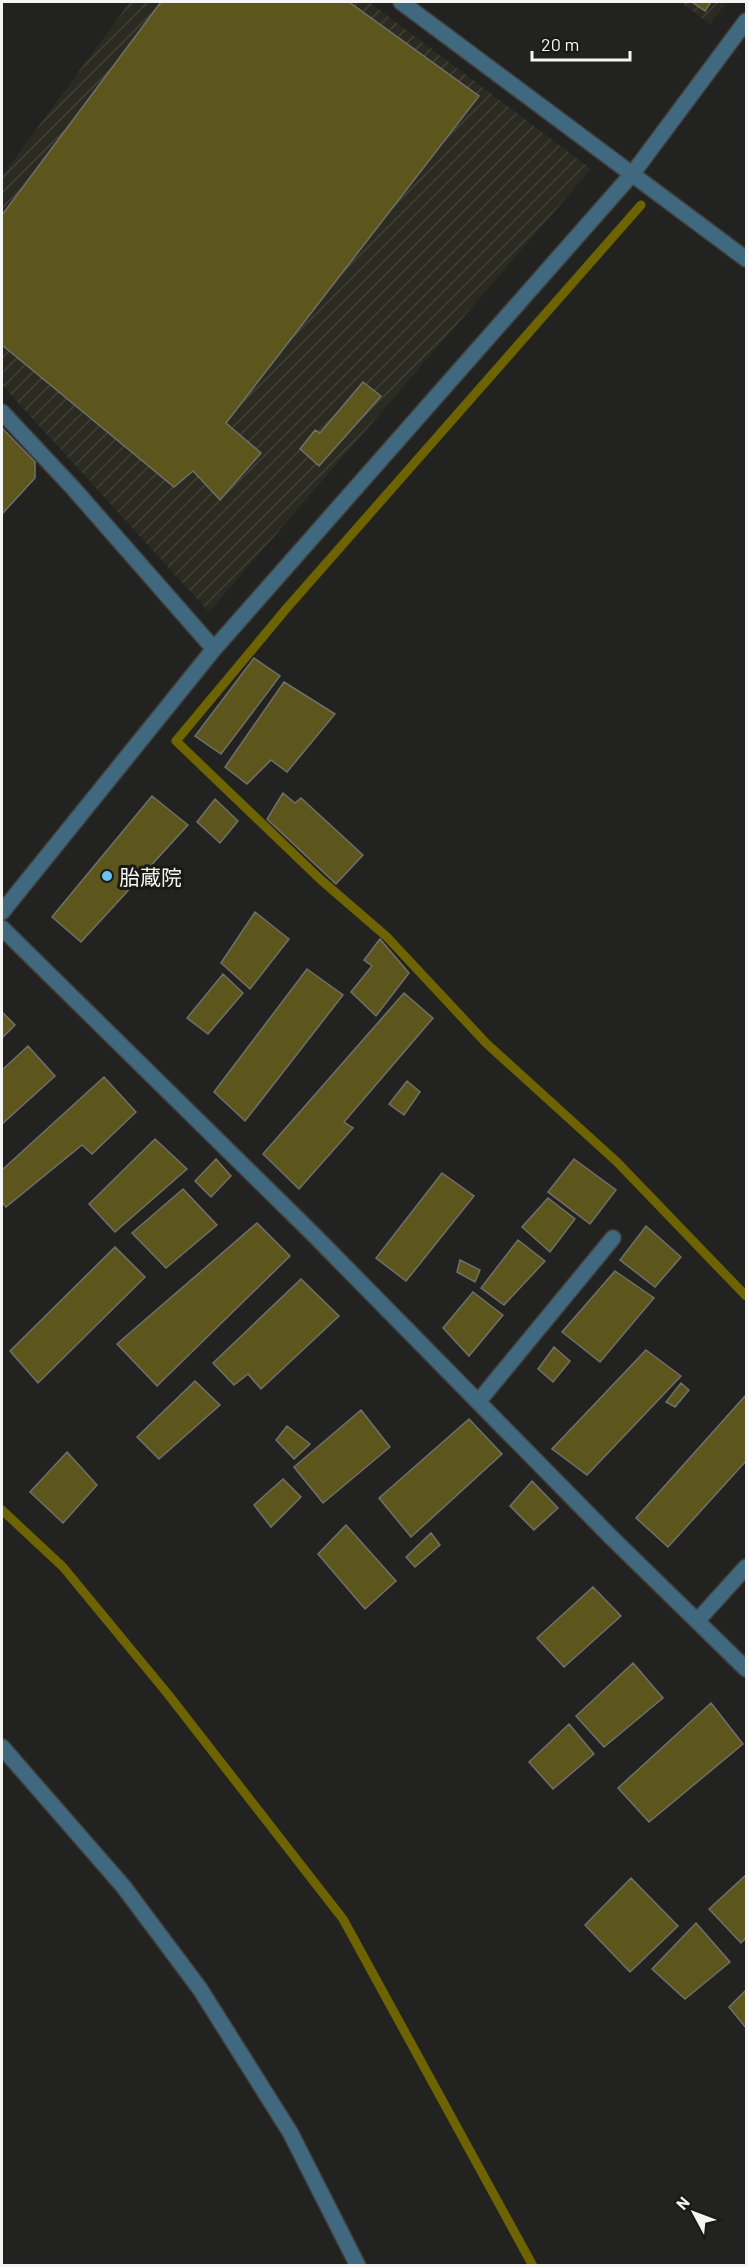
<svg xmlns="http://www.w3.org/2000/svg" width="748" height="2267" font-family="Barlow,'Noto Sans JP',sans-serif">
<defs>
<pattern id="industrial-furrows" width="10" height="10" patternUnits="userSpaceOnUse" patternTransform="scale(1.5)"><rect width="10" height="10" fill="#2b2b22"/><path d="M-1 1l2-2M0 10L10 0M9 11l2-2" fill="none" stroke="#404038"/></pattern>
</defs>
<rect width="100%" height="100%" fill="#222220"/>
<path fill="url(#industrial-furrows)" d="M130,2h239l222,167 -382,443 -207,-227v-209z
M680,2h47l-17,22z"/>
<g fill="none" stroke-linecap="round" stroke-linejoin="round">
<path stroke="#6d6300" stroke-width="9" d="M641,205l-355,404 -110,132 145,139 66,57 99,106 131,119 129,134
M2,1510l61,57 104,126 176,226 190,347"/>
</g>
<path fill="#5c561c" stroke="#70706c" stroke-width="1.5" d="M161,2h188l130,94 -253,327 35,30 -41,47 -27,-29 -19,16 -172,-142v-130z
M692,2h19l-6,9z
M363,382l18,14 -62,70 -19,-17 15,-19 5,3z
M2,428l33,34v16l-33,36z
M254,658l26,18 -59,78 -26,-18z
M284,682l51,32 -48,58 -16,-12 -24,24 -22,-17z
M283,793l12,10 6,-5 62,57 -27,29 -69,-65z
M152,796l36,29 -107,117 -29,-25z
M215,799l23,22 -18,22 -23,-21z
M255,912l34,27 -39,50 -29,-26z
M380,939l29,34 -33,43 -25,-24 21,-26 -8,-6z
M307,969l36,26 -98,126 -31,-29z
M223,974l20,19 -35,41 -21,-16z
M404,993l29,25 -89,104 9,6 -54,61 -36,-35z
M2,1012l13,13 -13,13z
M28,1046l27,30 -53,48v-54z
M104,1077l32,35 -44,42 -10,-9 -76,62 -4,-5v-32z
M407,1081l13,11 -16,23 -15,-11z
M155,1139l32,30 -72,63 -26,-28z
M216,1159l15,17 -20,21 -16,-16z
M574,1159l42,31 -26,34 -42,-32z
M442,1173l32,23 -68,85 -30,-23z
M183,1189l34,36 -51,43 -34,-35z
M548,1198l27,21 -25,33 -28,-25z
M257,1223l33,33 -133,130 -40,-42z
M646,1226l35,31 -26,30 -35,-27z
M518,1240l27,21 -41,44 -23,-17z
M115,1247l30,30 -107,106 -28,-32z
M460,1260l20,10 -5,12 -18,-10z
M615,1271l39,27 -54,64 -38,-30z
M301,1279l38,37 -78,73 -13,-15 -14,11 -21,-22z
M473,1292l30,23 -34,41 -26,-28z
M554,1347l16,14 -17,21 -15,-13z
M646,1350l35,26 -94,99 -35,-26z
M195,1381l25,24 -61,54 -22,-22z
M681,1383l8,7 -14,17 -9,-5z
M746,1395v66l-78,86 -32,-29z
M361,1410l29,37 -67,56 -29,-36z
M469,1419l33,35 -91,83 -32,-39z
M287,1426l23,18 -16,15 -18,-19z
M67,1452l30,33 -34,38 -33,-31z
M283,1479l18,18 -30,30 -17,-22z
M532,1481l26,27 -24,22 -24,-24z
M346,1525l50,56 -31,28 -47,-55z
M431,1533l9,12 -25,22 -9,-10z
M593,1587l28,29 -57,51 -27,-29z
M633,1663l30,35 -59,49 -28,-31z
M711,1703l32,41 -94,78 -31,-34z
M569,1724l25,30 -41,35 -24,-27z
M746,1875v63l-5,5 -32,-34z
M631,1878l47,48 -48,46 -45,-47z
M696,1923l34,39 -45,37 -33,-30z
M746,1990v38l-17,-21z"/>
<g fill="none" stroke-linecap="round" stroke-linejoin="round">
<g stroke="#40403e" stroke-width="18">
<path id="minor" d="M401,2l345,257
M2,412l71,76 141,161
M2,912l212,-263 419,-476 113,-152
M2,928l310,305 300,305 134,131
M478,1402l135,-164
M698,1620l48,-53
M2,1747l121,139 77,103 90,143 68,134"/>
</g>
<use href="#minor" stroke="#406980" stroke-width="15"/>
</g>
<circle fill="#6cc3f2" stroke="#191916" stroke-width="2" cx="107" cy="876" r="6"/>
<g text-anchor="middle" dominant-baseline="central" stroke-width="6" stroke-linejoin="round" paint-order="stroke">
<g font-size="21" fill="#f5f5f3" stroke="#191916" text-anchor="start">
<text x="119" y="876">胎蔵院</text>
</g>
</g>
<rect width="748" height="2267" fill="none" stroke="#f5f5f3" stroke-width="6"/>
<g transform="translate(694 2213) rotate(311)" stroke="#191916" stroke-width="4.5" paint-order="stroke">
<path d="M0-4.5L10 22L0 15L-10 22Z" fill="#f5f5f3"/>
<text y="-9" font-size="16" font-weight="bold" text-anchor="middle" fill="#f5f5f3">N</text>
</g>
<path d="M532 51v9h98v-9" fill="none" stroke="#f5f5f3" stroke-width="3"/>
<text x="541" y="51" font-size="18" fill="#f5f5f3" stroke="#191916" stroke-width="4.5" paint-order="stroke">20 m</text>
</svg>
